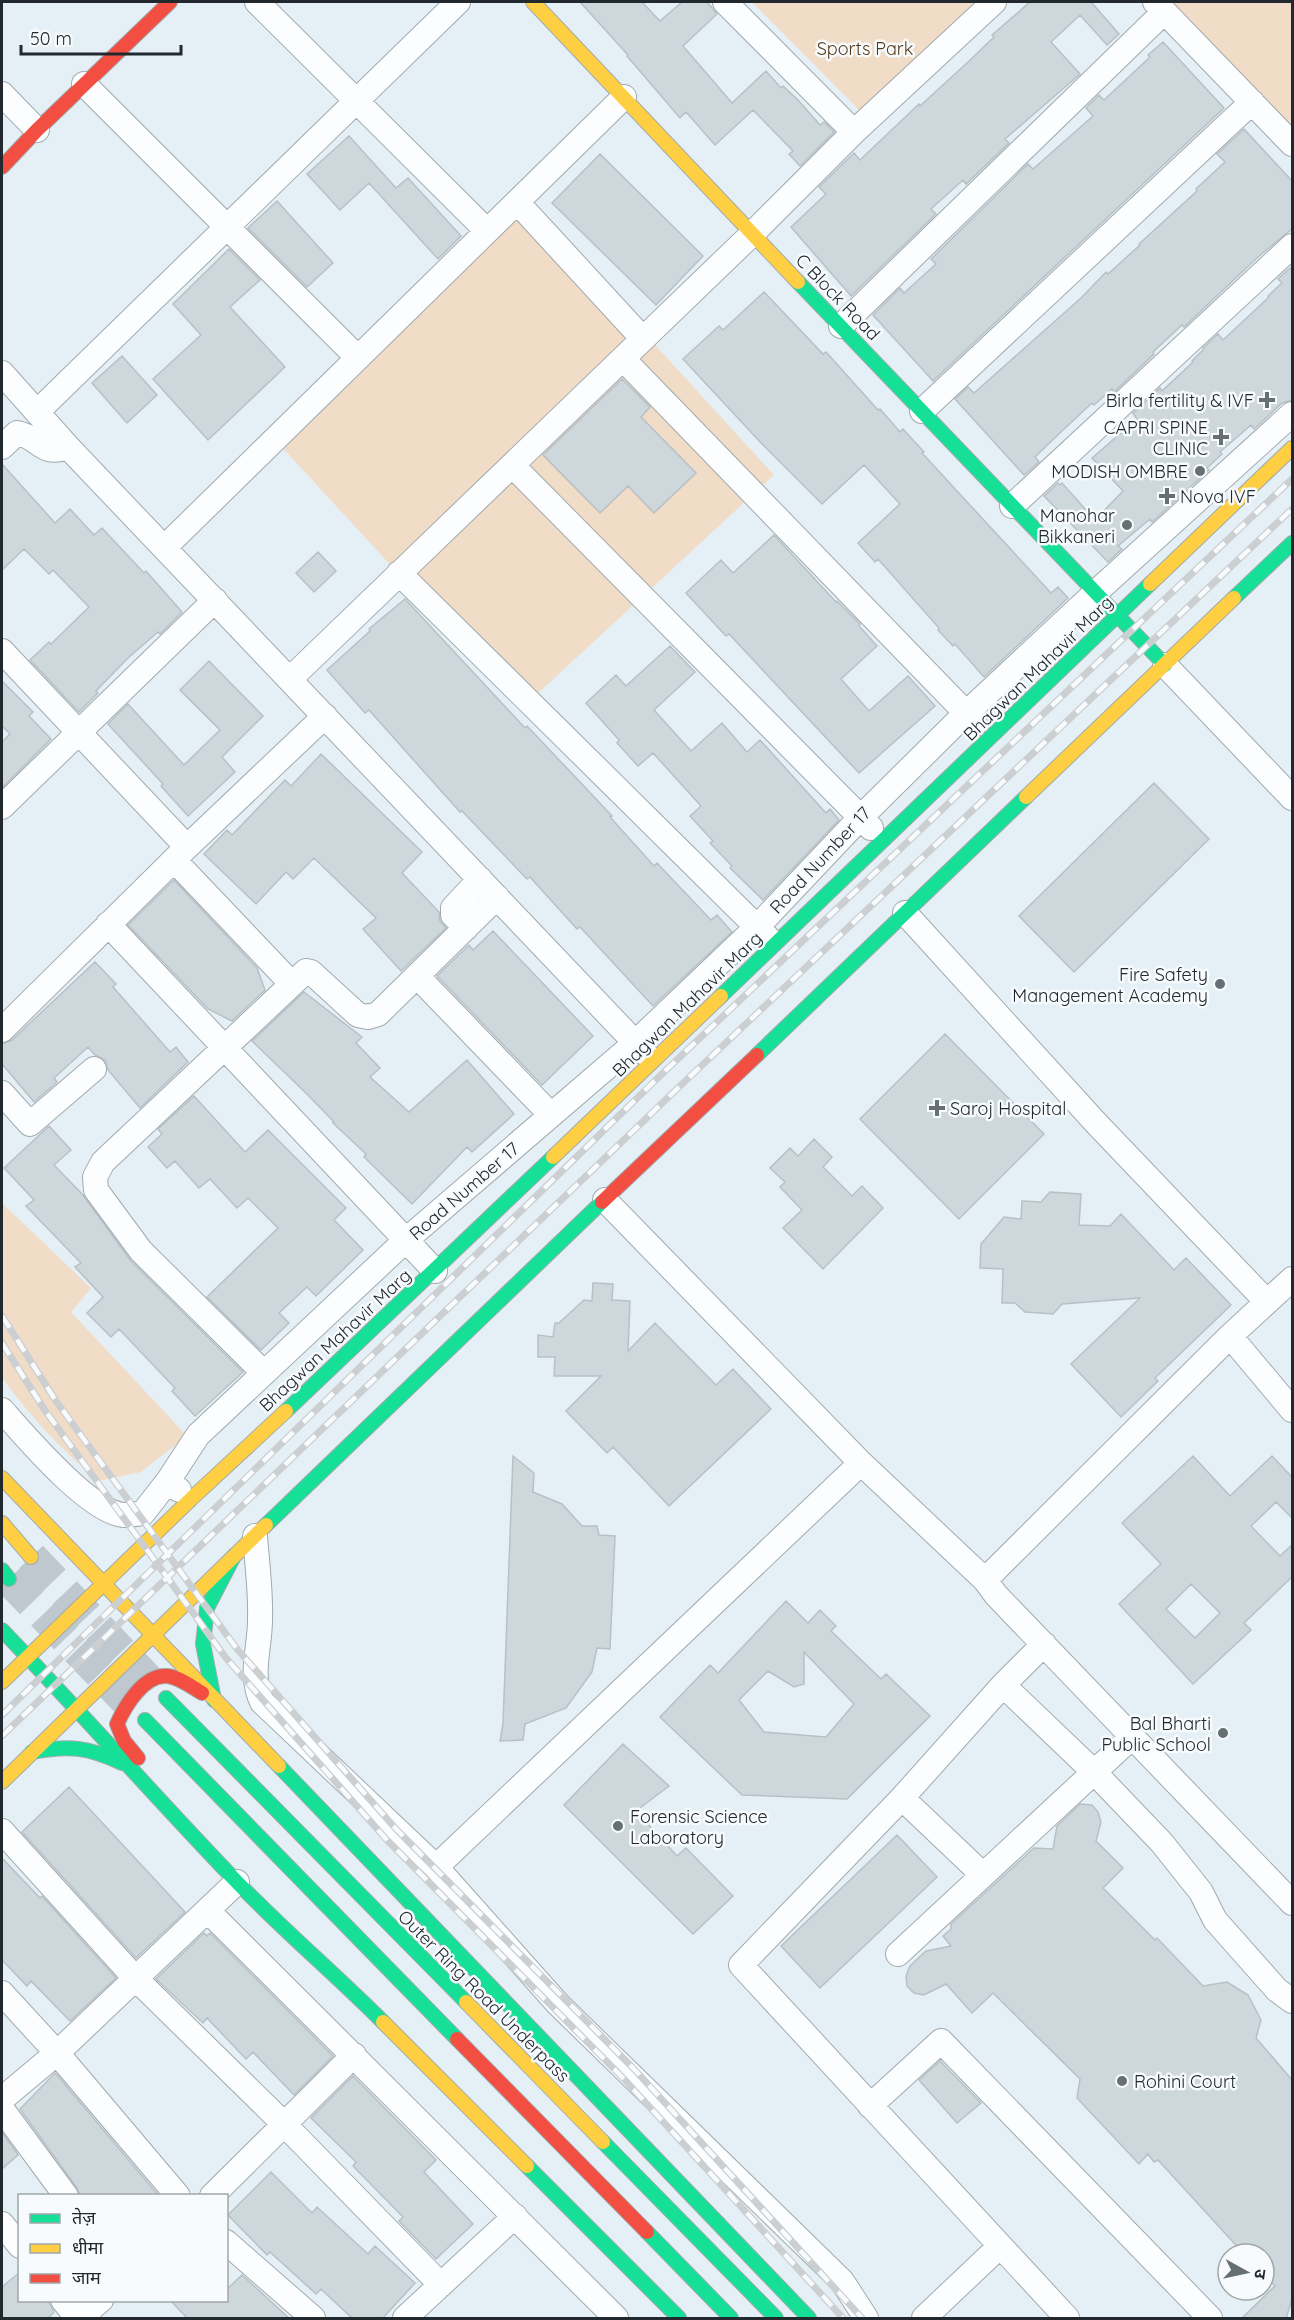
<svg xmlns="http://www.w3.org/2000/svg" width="1294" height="2320" font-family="Quicksand,'Noto Sans Devanagari',sans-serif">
<rect width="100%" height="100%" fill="#e5f0f6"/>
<path fill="#f1dcc7" d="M752,2h229l-117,113z
M1170,2h122v128z
M528,206l246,269 -252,233 -242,-263z
M2,1203l89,85 -20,24 116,124 -46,36 -43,9c-35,-30 -69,-66 -96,-103z"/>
<path fill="#ced7dc" stroke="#b7c0c5" stroke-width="1.5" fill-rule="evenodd" d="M580,2h62l18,19 22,-19h25l10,12 -34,32 49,57 34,-32 15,17 2,-2 15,14 22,25 4,-3 10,10 -34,34 -11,-12 4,-3 -40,-41 -38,35 -29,-33 -6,6 -53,-62 1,-1z
M1030,2h64l-2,1 27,31 -12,11 -27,-30 -29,27 29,32 -75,65 4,4 -43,41 -3,-4 -32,29 5,5 -85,82 -60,-69 35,-33 -7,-7 35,-34 6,7 59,-56 1,2 48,-44 26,-25 -2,-2z
M1163,42l61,66 -291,273 -60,-66 27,-27 4,5 32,-29 -5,-5 97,-95 5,5 60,-53 -7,-8 13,-13 5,5 46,-43 -2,-2z
M1244,129l49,53v46l-35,29 -74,70 -2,-2 -29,27 1,2 -40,38 -2,-3 -18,16 -2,-2 -30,28 -27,26 4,5 -15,13 -69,-76 13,-12 6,6 107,-95 25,-26 2,2 32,-29 -1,-1 58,-53 -1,-2 29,-27 -8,-8z
M349,136l47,52 12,-10 53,58 -23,23 -69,-76 -29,27 -33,-36z
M600,154l103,102 -47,49 -104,-102z
M277,201l56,62 -26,24 -59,-59z
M229,249l31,31 -30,27 55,60 -77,73 -55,-61 48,-44 -28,-31z
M1290,268l3,3v129l-11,3 -28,26 -3,-4 -31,27 2,2 -15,14 2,2 -57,52 -2,-3 -32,27 4,3 -14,13 -64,-66 14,-13 2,2 2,-2 33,37 28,-29 -31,-33 45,-39 -4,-6 27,-25 2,3 31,-29 -1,-1 12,-12 -1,-1 15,-14 5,6 46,-43 -1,-1 14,-13 -4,-4z
M764,292l59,62 3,-2 52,58 2,-1 20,23 3,-3 21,23 -2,1 129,140 7,-6 10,11 -84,79 -29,-33 -2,2 -15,-16 1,-2 -61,-69 -3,3 -17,-19 42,-39 -36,-39 -42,39 -60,-60 -79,-85 36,-33 4,4z
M122,356l35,39 -30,28 -35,-40z
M622,379l28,28 -9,10 55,56 -42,40 -26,-27 -28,27 -57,-58z
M2,464l53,59 15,-14 24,26 8,-7 42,45 2,-2 36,41 -22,22 -2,-2 -29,25 -33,34 2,2 -19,19 -49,-52 19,-18 2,2 38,-37 -36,-37 -4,4 -25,-25 -22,21z
M774,535l62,67 1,-1 23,23 -1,2 18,20 -36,33 28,32 39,-35 27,30 -76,67 -130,-139 -3,2 -40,-43 35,-33 12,13z
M318,552l18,19 -22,21 -18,-19z
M405,599l120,129 2,-2 71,75 14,15 -2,1 44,49 3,-3 54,57 6,-5 15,17 -79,74 -73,-79 -3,2 -47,-52 -3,2 -65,-68 -2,1 -91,-102 -4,3 -38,-43 43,-39 -1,-2z
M670,646l25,26 -41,38 37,41 31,-28 25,29 13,-12 66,73 4,-4 9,11 -76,80 -33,-32 2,-2 -22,-23 3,-2 -23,-25 11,-10 -48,-53 -15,13 -21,-23 2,-3 -33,-37 30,-28 10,11z
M209,661l54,55 -41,41 13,15 -47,44 -27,-30 2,-2 -55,-60 20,-20 56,61 36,-35 -40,-40z
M2,681l31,31 -4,4 22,23 -49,49v-46l8,-8 -8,-8z
M321,754l101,98 -20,21 37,39 1,9 6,7 -45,43 -38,-42 13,-11 -62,-60 -21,21 -7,-7 -30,32 -52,-50 23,-24 5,5 53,-55 6,6z
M1154,783l55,56 -135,133 -55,-56z
M174,880l83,88 8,22 -33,31 -24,-12 -80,-84z
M493,931l100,105 -51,49 -105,-109 32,-31 4,5z
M95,962l21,22 -3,3 57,65 6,-5 12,15 -48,46 -32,-38 -3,-10 -10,-5 -7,-8 -34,31 3,4 -23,20 -32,-38v-20l10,-4z
M304,992l58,45 -6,6 24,25 -10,9 39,35 58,-52 47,54 -42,38 -5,-5 -55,57 -48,-47 2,-3 -33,-31 1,-1 -27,-28 -55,-53z
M945,1034l99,100 -85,85 -99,-100z
M194,1096l51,56 23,-22 78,78 -12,12 29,30 -47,46 -9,-9 -28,26 10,10 -28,27 -54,-53 71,-69 -30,-30 -11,10 -27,-29 -11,9 -24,-27 -8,7 -19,-21 14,-13 -4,-5z
M49,1126l22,24 -17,15 29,30 48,66 112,111 -48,44 -23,-25 3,-3 -56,-59 -8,8 -24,-24 16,-16 -28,-30 6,-4 -55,-57 8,-6 -30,-32z
M814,1139l18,18 -9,10 29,29 10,-10 21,22 -60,61 -40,-41 19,-18 -22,-23 5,-5 -15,-14 20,-20 8,8z
M1050,1192l31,2 -2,31 31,1 11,-12 53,56 12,-12 45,47 -76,73 3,3 -37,36 -50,-53 69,-66 -78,6 -9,10 -28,-2 -10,-9h-13l1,-34 -23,-1 1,-24 23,-27 17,2 1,-18 19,1z
M593,1283l20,1 -1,16 18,1 -2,50 27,-28 61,62 17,-16 38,40 -102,97 -56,-59 -6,6 -41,-42 35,-35h-47l1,-19h-17v-22l15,2 2,-14h4l25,-23 8,1z
M513,1456l21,17 -1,19 29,12 20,22h15l2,9 16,1 -5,113 -13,-1 -5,24 -26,36 -41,16 -2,16 -23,1 3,-17z
M1193,1456l37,40 42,-40 21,22v41l-17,-17 -25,24 29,30 13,-12v32l-49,47 7,7 -58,54 -74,-80 42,-40 -39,-41zM1191,1584l29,29 -25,25 -29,-29z
M786,1601l22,22 12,-13 16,16 -5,5 50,48 5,-5 44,42 -83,83 -105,-4 -82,-78 50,-52 8,8zM804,1652l50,52 -28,33 -62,-5 -25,-32 29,-29 26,16 10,-3z
M623,1744l46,42 -33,25 41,45 9,-8 47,48 -40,38 -129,-129z
M69,1787l116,125 -49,46 -114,-126z
M1080,1804l12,1 6,7 3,10 -5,19 27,27 -20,20 52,52 2,-2 46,48 24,-4 21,13 13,25 -5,18 37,43v223l-2,-2 -5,17h-45l34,-33 -11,-11v-21h-20l-86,-94 -4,2 -6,-8 -9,10 -62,-66 3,-19 -87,-86 -21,20 -26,-29 -22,11 -10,-2 -7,-7 -1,-10 4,-10 16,-15 25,-5 -8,-10 8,-7v-5l83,-76 19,1 4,-23z
M897,1835l40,42 -117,111 -39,-42z
M2,1858l38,40 2,-2 74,82 -46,43 -39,-40 -4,5 -25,-26z
M204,1933l3,3 3,-3 123,123 -39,39 -41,-43 -7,7 -39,-41 -4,5 -47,-44z
M940,2061l41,42 -24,20 -38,-43z
M55,2073l2,2 102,121h-79l-3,-8 -57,-79z
M353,2076l83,84 -12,12 49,52 -37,35 -37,-38 4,-4 -50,-51 3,-4 -45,-44z
M2,2132l16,23 -16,14z
M271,2172l41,41 5,-6 51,47 7,-8 40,37 -33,36h-29l-32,-30 -5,5 -46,-42 -3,3 -39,-40z
M20,2272v29h28l6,11 -7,7h-45v-32z
M242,2275l48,44h-102l-17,-18h55v-11z"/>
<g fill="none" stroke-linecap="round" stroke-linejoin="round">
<path stroke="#bec8ce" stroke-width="33" stroke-dasharray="33 16" stroke-linecap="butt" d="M31,1557l117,123
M9,1579l118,122"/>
<g stroke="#a1aaae" stroke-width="26">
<path id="street" d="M257,2l230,229
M725,2l129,130
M1155,2l137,142
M84,84l274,274
M2,94l35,36
M517,202l126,137
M841,326l323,-314
M623,359l343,354 9,11
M2,373l66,74 577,606
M922,411l330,-309
M37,412l421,-410
M2,447l15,-14c23,4 24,24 51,14
M512,465l359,363
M1012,506l280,-260
M165,547l459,-450
M399,573l370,366
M2,651l185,196
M1165,665l127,133
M290,679l462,-445 102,-102 140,-130
M2,807l213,-207
M174,860l117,123
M905,913l191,210 171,179
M108,924l327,347
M466,928l-13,-13v-7l27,-29
M417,976l134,139
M2,1030l185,-183 138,-131
M2,1093l28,31 64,-55
M605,1200l256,263 124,117 11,15 296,308
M1230,1336l62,74
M264,1373l-123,-122 -45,-61 -1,-13 8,-15 203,-191 5,1 47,43 10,2 10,-3 119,-117
M2,1410c23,26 88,103 122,105 6,0 13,-1 19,-2l25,-32 11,9
M168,1481l30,-46 208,-195 229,-197 122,-116 103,-109 100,-99 135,-126 197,-179
M255,1536c2,27 6,56 5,84 0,28 -11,55 2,82l174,165 122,137 284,277 24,37
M985,1580l245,-244 62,-57
M1003,1685l41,-41
M902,1798l101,-113 91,87 68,71 39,49 14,28 62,70 15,11
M2,1831l133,147 149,146 157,161
M436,1867l425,-404
M983,1875l-81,-77 -161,167 326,353
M208,1911l408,407
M898,1954l234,-217
M2,1993l55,60 121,143
M2,2099l55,-46 180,-171
M870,2106l71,-65 269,277
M2,2109l64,87
M212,2196l142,-141
M2,2224l18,22
M226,2242l87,76
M63,2300l14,18
M80,2318l21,-18
M405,2318l110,-102
M924,2318l75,-71"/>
</g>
<g stroke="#a1aaae" stroke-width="16">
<path id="fast" d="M798,282l367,383
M1234,598l58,-55
M721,996l429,-412
M757,1055l269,-258
M286,1411l267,-254
M266,1525l336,-323
M2,1570l7,9
M2,1630c79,82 154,168 233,250 47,49 100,94 148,142
M166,1698l300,304
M214,1700l-11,-56 4,-36 27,-52
M145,1720l312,319
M32,1752c37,-7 56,-5 90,11
M279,1766l530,552
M603,2142l173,176
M527,2166l152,152
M647,2232l84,86"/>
</g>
<g stroke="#a1aaae" stroke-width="16">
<path id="slow" d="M533,2l265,280
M1150,584l142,-136
M1026,797l208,-199
M553,1157l168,-161
M2,1478l277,288
M2,1523l29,34
M2,1682l189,-183 95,-88
M2,1782l264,-257
M466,2002l137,140
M383,2022l144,144"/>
</g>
<g stroke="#a1aaae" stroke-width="16">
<path id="jam" d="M2,167l35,-37 133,-128
M602,1202l155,-147
M138,1758l-14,-17 -7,-17c8,-18 27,-50 50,-48 12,1 25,11 35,17
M457,2039l190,193"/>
</g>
<use href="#street" stroke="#fbfdfe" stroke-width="24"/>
<use href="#fast" stroke="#16e098" stroke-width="14"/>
<use href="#slow" stroke="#ffcf43" stroke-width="14"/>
<use href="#jam" stroke="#f24e42" stroke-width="14"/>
<g stroke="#cccfd1" stroke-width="7">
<path id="rail" d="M2,1316l54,85 181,248 159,180 238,240 228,249
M2,1343l42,66 182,249 160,181 238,240 219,239
M2,1715l663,-644 627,-592
M2,1736l678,-650 612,-577"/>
</g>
<use href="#rail" stroke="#f7fbfe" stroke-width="4.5" stroke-dasharray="14" stroke-linecap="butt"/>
</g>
<g fill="#666f74" stroke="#f7fbfe" stroke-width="2">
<path d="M1264 391h6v6h6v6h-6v6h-6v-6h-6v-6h6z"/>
<path d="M1218 428h6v6h6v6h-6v6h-6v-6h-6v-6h6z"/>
<circle cx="1200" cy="471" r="6"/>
<path d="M1164 487h6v6h6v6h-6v6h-6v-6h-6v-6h6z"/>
<circle cx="1127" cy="525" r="6"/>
<circle cx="1220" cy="984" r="6"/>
<path d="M934 1099h6v6h6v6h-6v6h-6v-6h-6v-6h6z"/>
<circle cx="1223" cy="1733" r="6"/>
<circle cx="618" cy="1826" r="6"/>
<circle cx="1122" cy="2081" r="6"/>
</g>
<g text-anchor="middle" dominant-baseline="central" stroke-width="5" stroke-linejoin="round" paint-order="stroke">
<g font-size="18" fill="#583919" stroke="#f7fbfe">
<text x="865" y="48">Sports Park</text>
</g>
<g font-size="18" fill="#21292e" stroke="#f7fbfe">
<text transform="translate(838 297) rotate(46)">C Block Road</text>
<text transform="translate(1038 668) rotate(-44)">Bhagwan Mahavir Marg</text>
<text transform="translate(820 860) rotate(-47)">Road Number 17</text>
<text transform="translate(687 1004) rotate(-44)">Bhagwan Mahavir Marg</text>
<text transform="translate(464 1191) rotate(-41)">Road Number 17</text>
<text transform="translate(335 1340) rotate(-43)">Bhagwan Mahavir Marg</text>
<text transform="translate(484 1996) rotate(45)">Outer Ring Road Underpass</text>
</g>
<g font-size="18" fill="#21292e" stroke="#f7fbfe" text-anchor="end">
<text x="1254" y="400">Birla fertility &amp; IVF</text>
<text x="1208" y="427">CAPRI SPINE<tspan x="1208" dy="21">CLINIC</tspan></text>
<text x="1188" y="471">MODISH OMBRE</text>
<text x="1180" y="496" text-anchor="start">Nova IVF</text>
<text x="1115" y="515">Manohar<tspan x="1115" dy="21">Bikkaneri</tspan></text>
<text x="1208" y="974">Fire Safety<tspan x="1208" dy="21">Management Academy</tspan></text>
<text x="950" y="1108" text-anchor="start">Saroj Hospital</text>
<text x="1211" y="1723">Bal Bharti<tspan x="1211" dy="21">Public School</tspan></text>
<text x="630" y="1816" text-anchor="start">Forensic Science<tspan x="630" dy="21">Laboratory</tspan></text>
<text x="1134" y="2081" text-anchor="start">Rohini Court</text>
</g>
</g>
<rect width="1294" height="2320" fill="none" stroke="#21292e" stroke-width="6"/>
<rect x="18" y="2194" width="210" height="108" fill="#f7fbfe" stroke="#a1a7ab" stroke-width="1.5"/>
<rect x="30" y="2214" width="30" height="9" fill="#16e098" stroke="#a1a7ab" stroke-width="1.5"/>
<text x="72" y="2224" font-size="18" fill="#21292e">तेज़</text>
<rect x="30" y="2244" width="30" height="9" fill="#ffcf43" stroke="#a1a7ab" stroke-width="1.5"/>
<text x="72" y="2254" font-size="18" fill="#21292e">धीमा</text>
<rect x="30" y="2274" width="30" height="9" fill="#f24e42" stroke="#a1a7ab" stroke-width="1.5"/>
<text x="72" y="2284" font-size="18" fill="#21292e">जाम</text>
<g transform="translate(1246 2272) rotate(98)"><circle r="28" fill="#f7fbfe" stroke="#a1a7ab" stroke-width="1.5"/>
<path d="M0-4.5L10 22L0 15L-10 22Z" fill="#666f74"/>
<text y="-9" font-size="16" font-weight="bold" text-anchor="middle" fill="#21292e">उ</text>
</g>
<path d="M21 45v9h160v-9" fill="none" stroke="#21292e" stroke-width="3"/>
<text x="30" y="45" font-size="18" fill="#21292e" stroke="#f7fbfe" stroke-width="4.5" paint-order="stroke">50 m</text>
</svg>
